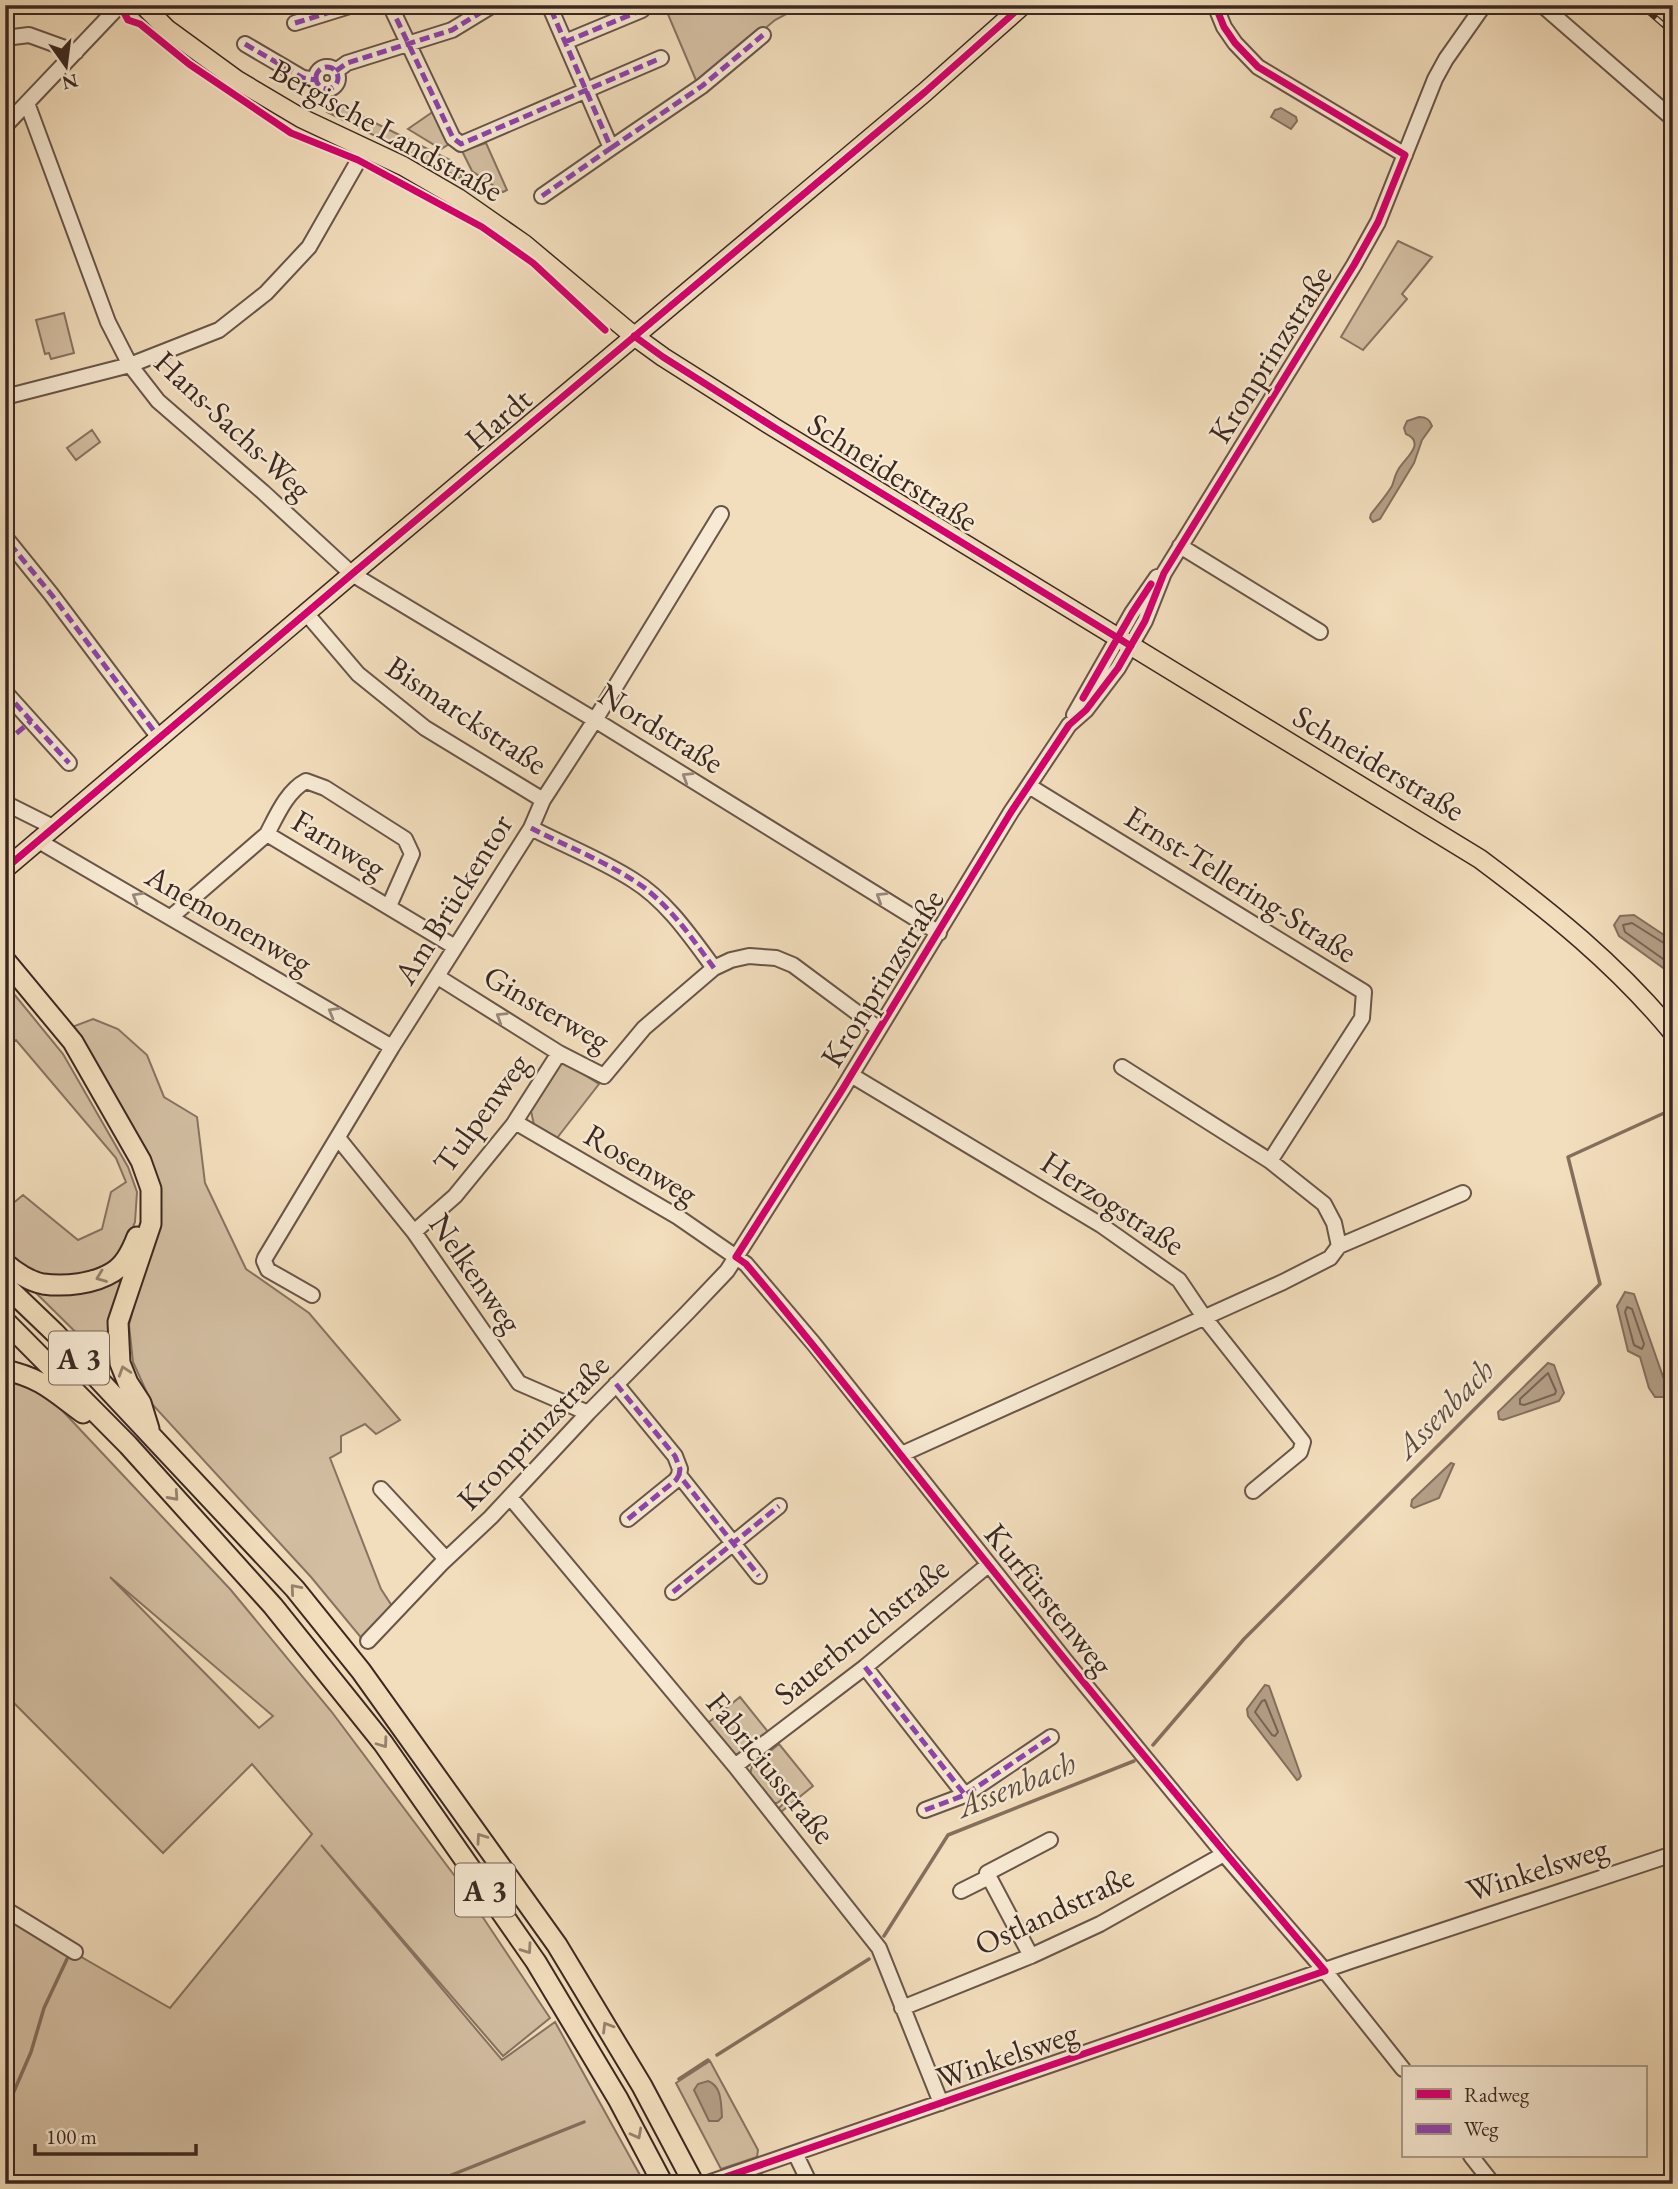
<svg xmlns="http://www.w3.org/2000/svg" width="1678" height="2189" font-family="'EB Garamond',serif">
<rect width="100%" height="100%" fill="#f2ddbc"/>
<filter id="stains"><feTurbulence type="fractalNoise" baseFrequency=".00286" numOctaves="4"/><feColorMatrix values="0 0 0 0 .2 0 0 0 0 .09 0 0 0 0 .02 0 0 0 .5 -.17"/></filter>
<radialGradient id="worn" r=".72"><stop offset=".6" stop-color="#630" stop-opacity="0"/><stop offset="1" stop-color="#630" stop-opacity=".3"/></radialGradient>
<path fill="#d3bea2" stroke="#877362" stroke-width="2" fill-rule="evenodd" d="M664,5h139l-28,15 -77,65z
M333,102l117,58 14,20 -137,-68z
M434,111l15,33 -8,5 -33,-20z
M486,143l21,47 -4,2 -31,-21 -10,-20z
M1398,241l34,16 -30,37 5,5 -44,51 -22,-13z
M64,313l10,40 -23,6 -2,-6 -4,1 -9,-34z
M92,430l8,12 -24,18 -9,-12z
M5,983l58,71 65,113 9,25 -2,30 -11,27 -15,17 -30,11 -38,-1 -36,-22v-44l18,-15 55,45 24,-11 9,-37 15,-10 -10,-24 -100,-118 -11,7z
M93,1019l25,10 29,26 17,42 33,20 8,66 41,86 63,44 91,107 -24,14 -11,-10 -24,12v16l-11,6 51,131 11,17 -29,34 -52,-63 -159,-173 -19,-42 -4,-37 26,-101v-37l-83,-160z
M561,1064h6l32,20 -42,54 -23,-13 -3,-14z
M129,1268l-13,104 -85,-84z
M5,1379l37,10 188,200 101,122 129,172 90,135 -47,38 -182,-211 181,215 53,-38 90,162h-640v-278l59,41 106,61 142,-174 -60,-70 -89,89 -158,-159zM110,1577l163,139 -14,12z
M740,1697l29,36 -28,21h-7l-26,-31z
M779,1744l34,42 -32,26 -3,-3 8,-8 -2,-3 -7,5h-4l-23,-29 2,-8z
M710,2061l48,89 -1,7 -36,12 -45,-86z"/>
<path fill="#b49f87" stroke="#846f5e" stroke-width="2" d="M1281,108l15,9 1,4 -6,8 -20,-12 4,-7z
M1419,417c7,0 11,2 13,9l-10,14 -8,23 -34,56 -7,3 -3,-4 1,-4c7,-9 15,-18 21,-28 2,-5 3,-11 6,-16 6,-11 29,-27 8,-36l-2,-6 3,-7z
M1634,915l39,26v34l-54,-39 -5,-11 6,-9z
M1625,1292l9,2 34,97 -3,6h-10l-6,-9 -9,-31 -12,-6 -11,-45z
M1548,1363l6,2 10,28 -5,8 -56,19 -4,-1 -1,-7z
M1451,1463l3,1 -15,34 -25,10 -3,-2 1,-6z
M1265,1685l4,1 32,90 -2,3 -2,1 -49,-64 -1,-7z
M708,2081c14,5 13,23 14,36l-4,4h-9l-15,-31 4,-6z"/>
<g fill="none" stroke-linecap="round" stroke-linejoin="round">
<path stroke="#786454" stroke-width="2" d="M1673,946l-6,-1 -35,-22 -9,2 2,7 48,34
M1627,1307l5,2 12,35 -2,5 -8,-4 -9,-33z
M1548,1373l8,18 -1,3 -31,11 -4,-1v-5z
M1265,1700l13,32 -3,4 -3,-1 -17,-23 7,-11z"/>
<path stroke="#846f5e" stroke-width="3.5" d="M1153,1745l91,-106 356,-355 -32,-127 105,-48
M884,1936l64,-101 186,-74
M717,2055l152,-96
M679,2079l29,-19
M5,2112l26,-60 13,-44 23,-49
M440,2184l4,-6 140,-56"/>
<g stroke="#695548" stroke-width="18">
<path id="minor" d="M390,5l63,133 8,6 200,-86
M1215,5l9,22 11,16 23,24 147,88
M1542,5l131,114
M295,23l58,-18
M5,38l24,-3 47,17
M565,42l77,-32
M245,44l58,34 13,2
M316 78a11 11 0 1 1 22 0a11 11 0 1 1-22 0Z
M336,71l11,-8 105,-33 41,-25
M27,103l81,219 22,43 28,36 105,91 89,82 243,146 344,213
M5,126l115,-121
M611,148l91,-62 61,-51
M542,196l69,-48 -62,-143
M5,397l125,-32 89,-35 47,-37 43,-46 56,-98
M5,537l46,57 109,145
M1180,546l140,86
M306,613l52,61 67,54 118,72
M5,692l64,71
M1074,715l58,-102 25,-36
M1029,786l335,206 -2,26 -92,143 -148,-94
M5,803l48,24
M531,828c33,17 71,32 102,52 34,21 58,57 81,88
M267,834c10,-19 20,-43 39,-53l19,7 80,51 7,15 -23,52
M37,840l355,207
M171,917l96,-83 188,113
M438,977l121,76 45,23 40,-48 70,-60 17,-8 18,-4 27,2 17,7 86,64
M851,1075l250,150 78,55 25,37 99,125 -3,10 -47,39
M515,1122l163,95 68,47 68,80 250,315 160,195 101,117 78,98
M338,1138l76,94 105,151 69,30
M414,1232l41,-36 58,-71 46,-72
M1339,1246l124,-53
M312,1295l-44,-25 -4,-9 1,-3 127,-211 139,-219 12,-28 52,-80 126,-206
M616,1384l59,72 5,13 -1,6 80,101
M902,1454l381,-172 47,-24 9,-12 -5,-23 -10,-19 -54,-43
M381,1489l65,70
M510,1497l225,269 144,182 62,155
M628,1519l48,-39 3,-5
M673,1592l106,-86
M368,1641l73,-77 50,-47 97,-104 99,-100 40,-42 9,-14 106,-167 169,-278 58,-87 17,-15 32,-42 27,-47 19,-48 190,-308 24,-43 57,-143 11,-20 38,-54
M865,1667l100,128
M735,1766l130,-99 123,-102
M925,1810l40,-15 86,-58
M989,1877l-2,-4 63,-33
M961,1891l28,-14 42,79
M5,1909l70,43
M902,2008l129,-52 69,-32 124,-70
M795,2153l15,31
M1471,2156l22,28
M705,2184l646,-223 322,-107"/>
</g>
<g stroke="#3b2821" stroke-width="21">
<path id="major" d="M143,5l24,24 70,51 64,38 102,48 55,32 66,46 110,92 29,21 112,71 705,431c71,53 136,105 193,174
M5,869l347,-295 573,-482 98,-87"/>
</g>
<g stroke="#3b2821" stroke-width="23">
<path id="highway" d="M5,960l68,82 68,119 10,28v35l-33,98 2,41 8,20 13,20 8,26
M5,1263c10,9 26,19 38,21 22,3 51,0 70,-12 12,-7 19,-22 24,-35
M5,1285l50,48 240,256 66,82 196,274 85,141 52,98
M5,1321l123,124 145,161 110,137 153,219 82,137 45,85
M5,1370c37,8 49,22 78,43"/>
</g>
<use href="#minor" stroke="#f7e9d3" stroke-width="14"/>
<use href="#major" stroke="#f2ddbc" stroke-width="18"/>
<use href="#highway" stroke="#f2ddbc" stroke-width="19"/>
<g stroke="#3b2821" stroke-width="6">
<path id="rail" d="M1641,5l32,28"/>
</g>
<use href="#rail" stroke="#f7e9d3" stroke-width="3.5" stroke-dasharray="10" stroke-linecap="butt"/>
<path stroke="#8e44ad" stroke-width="5" stroke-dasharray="10 5" stroke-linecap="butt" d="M390,5l63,133 8,6 200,-86
M295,23l58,-18
M565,42l77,-32
M245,44l58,34 13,2
M316 78a11 11 0 1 1 22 0a11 11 0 1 1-22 0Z
M336,71l11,-8 105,-33 41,-25
M611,148l91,-62 61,-51
M542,196l69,-48 -62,-143
M10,544l41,50 109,145
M5,692l64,71
M5,743l26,-22
M531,828c33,17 71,32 102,52 34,21 58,57 81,88
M616,1384l59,72 5,13 -1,6 80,101
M628,1519l48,-39 3,-5
M673,1592l106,-86
M865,1667l100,128
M925,1810l40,-15 86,-58"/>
<g stroke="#f7e9d3" stroke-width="11">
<path id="cycleway" d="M120,5l8,15 12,4 49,40 102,69 67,27 124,67 51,36 72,67
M634,336l29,21 112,71 356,218
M1083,698l49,-85 19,-29
M5,869l347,-295 573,-482 98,-87
M705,2184l620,-213c-113,-133 -225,-267 -334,-403 -82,-101 -161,-205 -245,-304l-10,-7 106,-167 169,-278 58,-87 17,-15 32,-42 27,-47 19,-48 190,-308 24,-43 27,-67 -147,-88 -23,-24 -11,-16 -9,-22"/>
</g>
<use href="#cycleway" stroke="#d6006c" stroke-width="7"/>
</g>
<defs><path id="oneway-chevron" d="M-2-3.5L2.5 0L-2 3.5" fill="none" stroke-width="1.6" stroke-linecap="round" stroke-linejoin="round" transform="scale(1.75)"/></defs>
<g stroke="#99887a">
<use href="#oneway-chevron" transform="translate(687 777) rotate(-148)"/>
<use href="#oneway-chevron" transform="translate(137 897) rotate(-150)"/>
<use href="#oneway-chevron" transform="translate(881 897) rotate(-148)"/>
<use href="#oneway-chevron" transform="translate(333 1012) rotate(-150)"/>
<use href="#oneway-chevron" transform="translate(501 1017) rotate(-148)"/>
</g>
<g stroke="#96826e">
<use href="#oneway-chevron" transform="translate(101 1277) rotate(159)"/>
<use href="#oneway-chevron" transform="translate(124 1371) rotate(-108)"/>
<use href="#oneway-chevron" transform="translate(174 1496) rotate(48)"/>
<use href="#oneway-chevron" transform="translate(295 1589) rotate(-131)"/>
<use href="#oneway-chevron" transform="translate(383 1743) rotate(54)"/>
<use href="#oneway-chevron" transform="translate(481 1838) rotate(-125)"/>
<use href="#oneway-chevron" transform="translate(527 1949) rotate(55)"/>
<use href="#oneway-chevron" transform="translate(607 2027) rotate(-121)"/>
<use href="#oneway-chevron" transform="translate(637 2134) rotate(62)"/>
</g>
<g text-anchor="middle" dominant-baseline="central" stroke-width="5" stroke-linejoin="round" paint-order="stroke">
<g fill="#f7e9d3" stroke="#736256" stroke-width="2">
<rect x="49" y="1331.5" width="60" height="53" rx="5"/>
<rect x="455" y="1863.5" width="60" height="53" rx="5"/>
</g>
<g font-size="30" font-weight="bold" fill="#3b2821">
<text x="79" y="1358">A 3</text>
<text x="485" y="1890">A 3</text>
</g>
<g font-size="32" fill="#3b2821" stroke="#f7e9d3">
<text transform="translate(387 130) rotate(29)">Bergische Landstraße</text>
<text transform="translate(1270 354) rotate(-58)">Kronprinzstraße</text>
<text transform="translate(498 419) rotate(-41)">Hardt</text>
<text transform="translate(233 425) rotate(43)">Hans-Sachs-Weg</text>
<text transform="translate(893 472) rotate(32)">Schneiderstraße</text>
<text transform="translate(467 715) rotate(34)">Bismarckstraße</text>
<text transform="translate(661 728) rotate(32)">Nordstraße</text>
<text transform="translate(1379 763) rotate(31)">Schneiderstraße</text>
<text transform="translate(339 844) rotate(31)">Farnweg</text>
<text transform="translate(1241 884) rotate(32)">Ernst-Tellering-Straße</text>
<text transform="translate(453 899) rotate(-58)">Am Brückentor</text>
<text transform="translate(229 919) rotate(30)">Anemonenweg</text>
<text transform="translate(882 978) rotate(-58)">Kronprinzstraße</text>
<text transform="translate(547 1008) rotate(30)">Ginsterweg</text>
<text transform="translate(481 1113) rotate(-54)">Tulpenweg</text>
<text transform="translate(641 1164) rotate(31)">Rosenweg</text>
<text transform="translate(1113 1203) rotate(33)">Herzogstraße</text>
<text transform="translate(476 1273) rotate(55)">Nelkenweg</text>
<text transform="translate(533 1432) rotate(-46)">Kronprinzstraße</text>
<text transform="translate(1049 1599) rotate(51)">Kurfürstenweg</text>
<text transform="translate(861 1631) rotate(-39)">Sauerbruchstraße</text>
<text transform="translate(771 1768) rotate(51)">Fabriciusstraße</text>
<text transform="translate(1537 1869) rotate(-18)">Winkelsweg</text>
<text transform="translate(1054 1910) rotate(-25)">Ostlandstraße</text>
<text transform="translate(1007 2055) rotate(-19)">Winkelsweg</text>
</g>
<g font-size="33" font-style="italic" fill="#5f4c40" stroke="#f7e9d3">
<text transform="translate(1444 1408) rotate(-45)">Assenbach</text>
<text transform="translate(1016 1784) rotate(-22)">Assenbach</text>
</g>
</g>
<rect width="1678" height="2189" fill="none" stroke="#f2ddbc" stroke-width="28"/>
<rect x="7" y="7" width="1664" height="2175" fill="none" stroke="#3b2821" stroke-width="3.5"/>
<rect x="14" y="14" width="1650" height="2161" fill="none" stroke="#3b2821" stroke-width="2"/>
<rect x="1402" y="2066" width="245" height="91" fill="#f7e9d3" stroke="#ac9c8c" stroke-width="2"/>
<rect x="1416" y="2089" width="35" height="10" fill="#d6006c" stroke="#ac9c8c" stroke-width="2"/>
<text x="1464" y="2102" font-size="21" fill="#3b2821">Radweg</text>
<rect x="1416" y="2124" width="35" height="10" fill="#8e44ad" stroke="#ac9c8c" stroke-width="2"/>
<text x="1464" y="2136" font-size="21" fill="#3b2821">Weg</text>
<g transform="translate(66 66) rotate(166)" stroke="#f7e9d3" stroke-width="5" paint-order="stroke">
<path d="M0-5L12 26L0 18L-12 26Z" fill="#3b2821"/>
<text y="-10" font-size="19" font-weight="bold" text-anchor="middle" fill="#3b2821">N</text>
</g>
<path d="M35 2144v10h161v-10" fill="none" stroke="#3b2821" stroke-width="3.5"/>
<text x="46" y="2144" font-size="21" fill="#3b2821" stroke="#f7e9d3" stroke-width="5" paint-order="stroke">100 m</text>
<rect width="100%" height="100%" filter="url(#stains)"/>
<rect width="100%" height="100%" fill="url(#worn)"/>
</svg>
